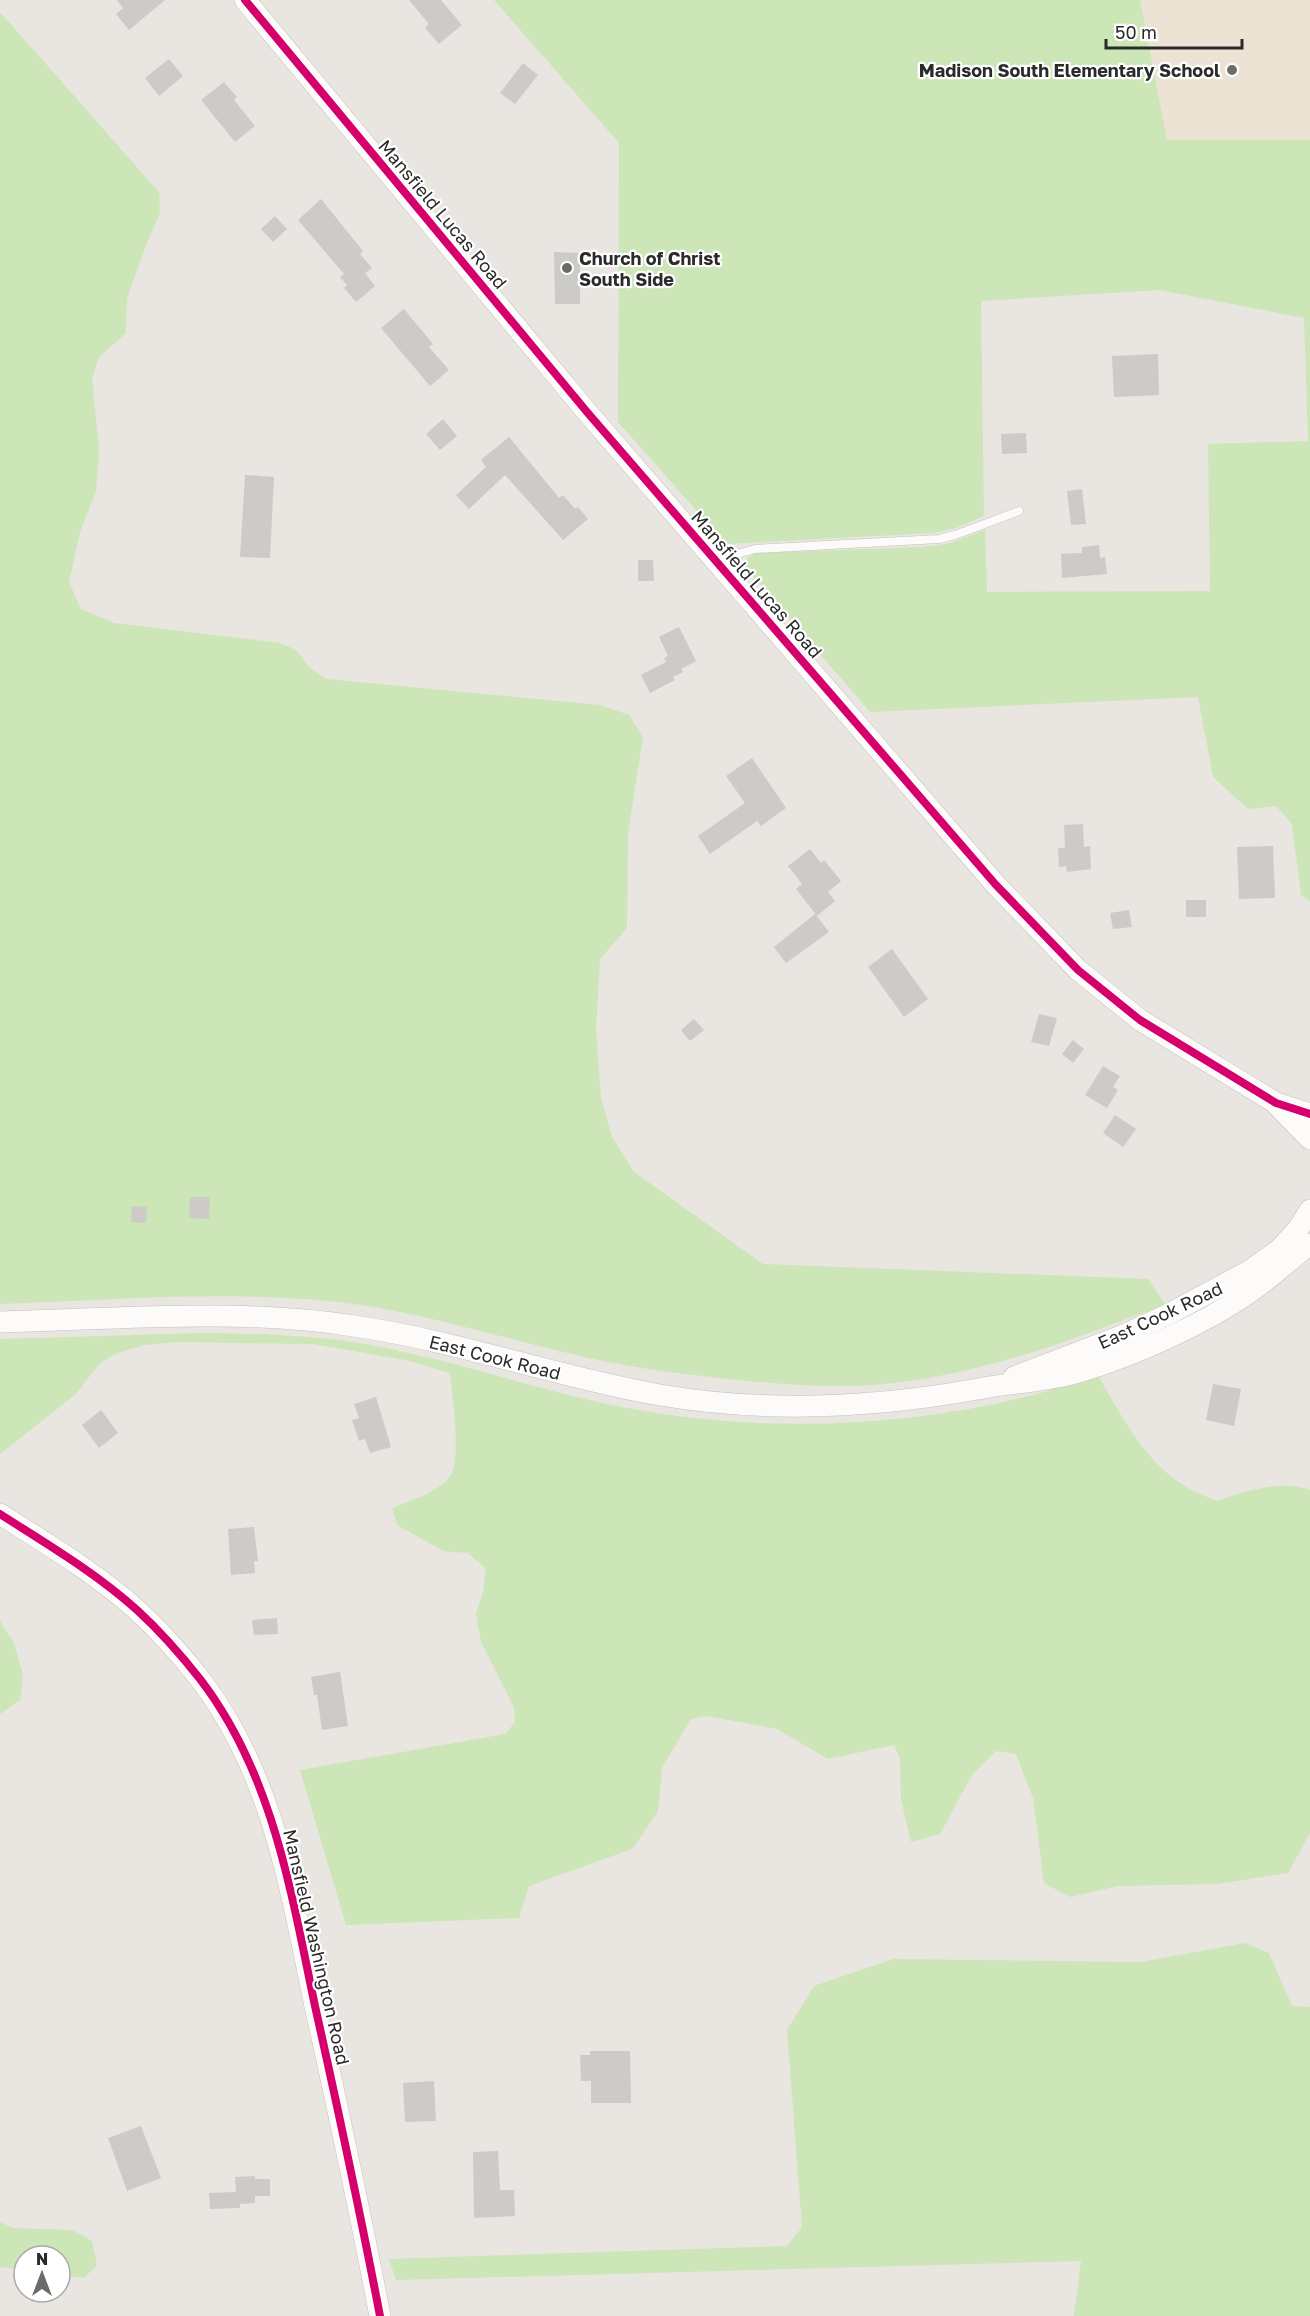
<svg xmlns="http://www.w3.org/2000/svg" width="1310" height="2316" font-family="'Golos Text',sans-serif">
<rect width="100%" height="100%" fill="#e9e5e0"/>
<path fill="#ede3d4" d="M1140,0h170v140h-143z"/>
<path fill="#cce6b7" d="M494,0h646l27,140h143v761l-9,-6 -9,-71 -16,-18 -28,3 -35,-32 -15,-80 -328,15 -125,-145 1,-8 10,-6 168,-6 26,-4 35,-13 2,62 223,-1 -2,-147 100,-3 -4,-123 -145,-28 -178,11 3,215 -28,12 -22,5 -208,11 -108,-122 1,-279z
M0,12l159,180 1,21 -14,32 -19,54 -1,34 -27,24 -7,22 7,70 -3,42 -16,41 -11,50 12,27 33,14 166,20 16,7 13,17 18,12 273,26 29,10 14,22 -15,96 -1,95 -27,31 -4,69 5,70 11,39 22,35 129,92 385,15 17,25c-94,37 -190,73 -292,81 -46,3 -91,-1 -136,-5 -42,-5 -83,-9 -124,-17 -92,-18 -181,-50 -274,-61 -112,-12 -227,-2 -339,2z
M203,1333c60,1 119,2 177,14 78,15 153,41 231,58 156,32 336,24 487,-30 23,41 47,87 88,112 10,6 20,9 30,14 29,-9 64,-22 94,-11v343l-22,40 -71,11 -99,2 -48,11 -26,-14 -11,-85 -17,-44 -20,-3 -24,24 -32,59 -29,8 -10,-42 -1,-41 -6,-14 -66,14 -51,-30 -70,-13 -16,3 -29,49 -4,44 -26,37 -103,37 -10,32 -173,7 -46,-155 205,-36 10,-12 -1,-15 -33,-65 -5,-28 7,-22 3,-23 -18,-16 -25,-2 -46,-26 -5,-17c20,-8 44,-14 58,-32 12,-16 2,-81 0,-103l-45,-13 -92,-16 -135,-2 -34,3 -29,9 -16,10 -23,30 -76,60v-115z
M0,1621l14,22 9,32 -3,25 -20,14z
M1245,1943l24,10 23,53 18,1v309h-236l7,-55 -685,19 -7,-21 398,-13 15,-19 -15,-197 27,-44 79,-27 248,3z
M0,2222l13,6 59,2 20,11 5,24 -13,13 -24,-3v-19h-36v14l-24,-3z"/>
<path fill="#cdcbc7" d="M117,0h48l-36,30 -13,-16 7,-6z
M409,0h32l21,25 -23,19 -14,-16 4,-4z
M169,59l14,17 -24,20 -14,-18z
M523,63l15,12 -23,29 -15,-11z
M224,82l13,15 -3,3 21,26 -20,16 -34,-42z
M321,199l42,52 -3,3 12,14 -7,5 10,13 -19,16 -12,-14 3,-3 -7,-8 4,-3 -46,-54z
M275,216l12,13 -14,13 -12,-13z
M554,252l26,1v51h-25z
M404,309l29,35 -4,3 20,23 -19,16 -49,-58z
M1158,354l1,41 -45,2 -2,-41z
M443,419l14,17 -17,14 -14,-16z
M1026,433l1,20 -25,1 -1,-20z
M509,437l50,61 4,-3 12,14 3,-2 10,12 -25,21 -58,-65 -36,34 -13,-14 30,-28 -5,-7z
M245,475l29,2 -4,81 -30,-1z
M1082,489l4,35 -15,1 -4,-34z
M1099,545l1,13 5,-1 2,17 -45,4 -1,-24 21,-1v-6z
M638,560h15l1,21h-16z
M679,627l17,34 -15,8 2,3 -10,5 2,3 -25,13 -9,-18 25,-13 -2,-4 4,-2 -9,-19z
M752,758l34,50 -25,18 -4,-5 -47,33 -12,-18 47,-33 -19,-27z
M1083,824l1,23 6,-1 1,23 -24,3 -1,-6 -7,1 -1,-19h7l-1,-23z
M1273,846l2,52 -36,1 -2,-52z
M810,849l11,14 3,-3 17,21 -13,11 7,9 -18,15 -21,-27 6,-5 -14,-18z
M1186,900h20v17h-20z
M1129,910l3,17 -19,2 -3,-16z
M815,914l14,18 -43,31 -12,-16z
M892,949l36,50 -24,18 -36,-50z
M1039,1014l18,4 -8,28 -18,-4z
M694,1019l10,11 -14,11 -9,-11z
M1073,1040l11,9 -11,14 -11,-9z
M1103,1066l17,10 -7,11 5,3 -11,18 -22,-13z
M1115,1115l21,14 -13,18 -20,-14z
M190,1197h20l-1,22 -20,-1z
M132,1206l15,1 -1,16 -15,-1z
M1213,1384l28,5 -7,37 -28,-6z
M376,1397l15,50 -21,6 -5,-14 -6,2 -7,-21 7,-2 -5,-14z
M101,1410l17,23 -19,15 -17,-23z
M254,1527l4,34h-4l1,12 -24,2 -3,-46z
M277,1618l1,16 -24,1 -2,-15z
M340,1672l8,54 -26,4 -5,-35h-3l-3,-18z
M590,2051h40l1,52h-40v-22h-10l-1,-26h10z
M434,2081l2,40 -31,1 -2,-39z
M141,2126l20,52 -34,13 -19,-53z
M498,2151l2,39h14l1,26 -41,2 -1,-66z
M255,2176v3h15v17h-15v7l-15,1v4l-30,1 -1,-16 27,-1 -1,-15z"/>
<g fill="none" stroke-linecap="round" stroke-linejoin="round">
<g stroke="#c2c1c2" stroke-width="9">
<path id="lane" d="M723,566l14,-12 18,-5 184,-10 16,-4 64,-24"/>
</g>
<g stroke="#c2c1c2" stroke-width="22">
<path id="secondary" d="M245,0l342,412 409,473 82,85 62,50 136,83 34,11
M1278,1106l32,33
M0,1322c117,-3 238,-14 354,4 104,15 203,51 306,69 106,18 213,13 318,-6 34,-7 68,-7 101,-17 57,-17 130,-50 178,-85 18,-13 35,-29 53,-43
M1014,1377l107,-41 46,-21 82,-44 30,-21 19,-21 12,-19
M0,1514c47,30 96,59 137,96 23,21 44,45 63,69 73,95 91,213 115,327 23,103 45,206 65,310"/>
</g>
<use href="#lane" stroke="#fcfbfa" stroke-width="8"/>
<use href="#secondary" stroke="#fcfbfa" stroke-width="21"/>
<g stroke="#fff" stroke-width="11">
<path id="cycleway" d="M245,0l342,412 409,473 82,85 62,50 136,83 34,11
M0,1514c47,30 96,59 137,96 23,21 44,45 63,69 73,95 91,213 115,327 23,103 45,206 65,310"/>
</g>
<use href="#cycleway" stroke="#d6006c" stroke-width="8"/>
</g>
<g fill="#6d6b6a" stroke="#fff" stroke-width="2">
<circle cx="1232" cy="70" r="6"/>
<circle cx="567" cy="268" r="6"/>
</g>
<g text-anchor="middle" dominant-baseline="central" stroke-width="4.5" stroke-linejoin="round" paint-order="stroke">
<g font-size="18" font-weight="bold" fill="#2a2a2a" stroke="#fff" text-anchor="end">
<text x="1220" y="70">Madison South Elementary School</text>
<text x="579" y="258" text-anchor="start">Church of Christ<tspan x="579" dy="21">South Side</tspan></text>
</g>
<g font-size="18" fill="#2a2a2a" stroke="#fff">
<text transform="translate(443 214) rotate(50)">Mansfield Lucas Road</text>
<text transform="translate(757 584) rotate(49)">Mansfield Lucas Road</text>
<text transform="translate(1160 1315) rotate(-25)">East Cook Road</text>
<text transform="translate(495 1357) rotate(14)">East Cook Road</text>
<text transform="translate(317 1947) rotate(77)">Mansfield Washington Road</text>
</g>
</g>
<g transform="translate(42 2274)"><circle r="28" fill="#ffffff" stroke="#aaaaaa" stroke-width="1.5"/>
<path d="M0-4.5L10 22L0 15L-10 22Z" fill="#6d6b6a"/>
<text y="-9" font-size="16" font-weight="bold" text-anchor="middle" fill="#2a2a2a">N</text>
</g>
<path d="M1106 39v9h136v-9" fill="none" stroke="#2a2a2a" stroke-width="3"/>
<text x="1115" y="39" font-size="18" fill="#2a2a2a" stroke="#ffffff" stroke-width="4.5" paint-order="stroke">50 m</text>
</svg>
